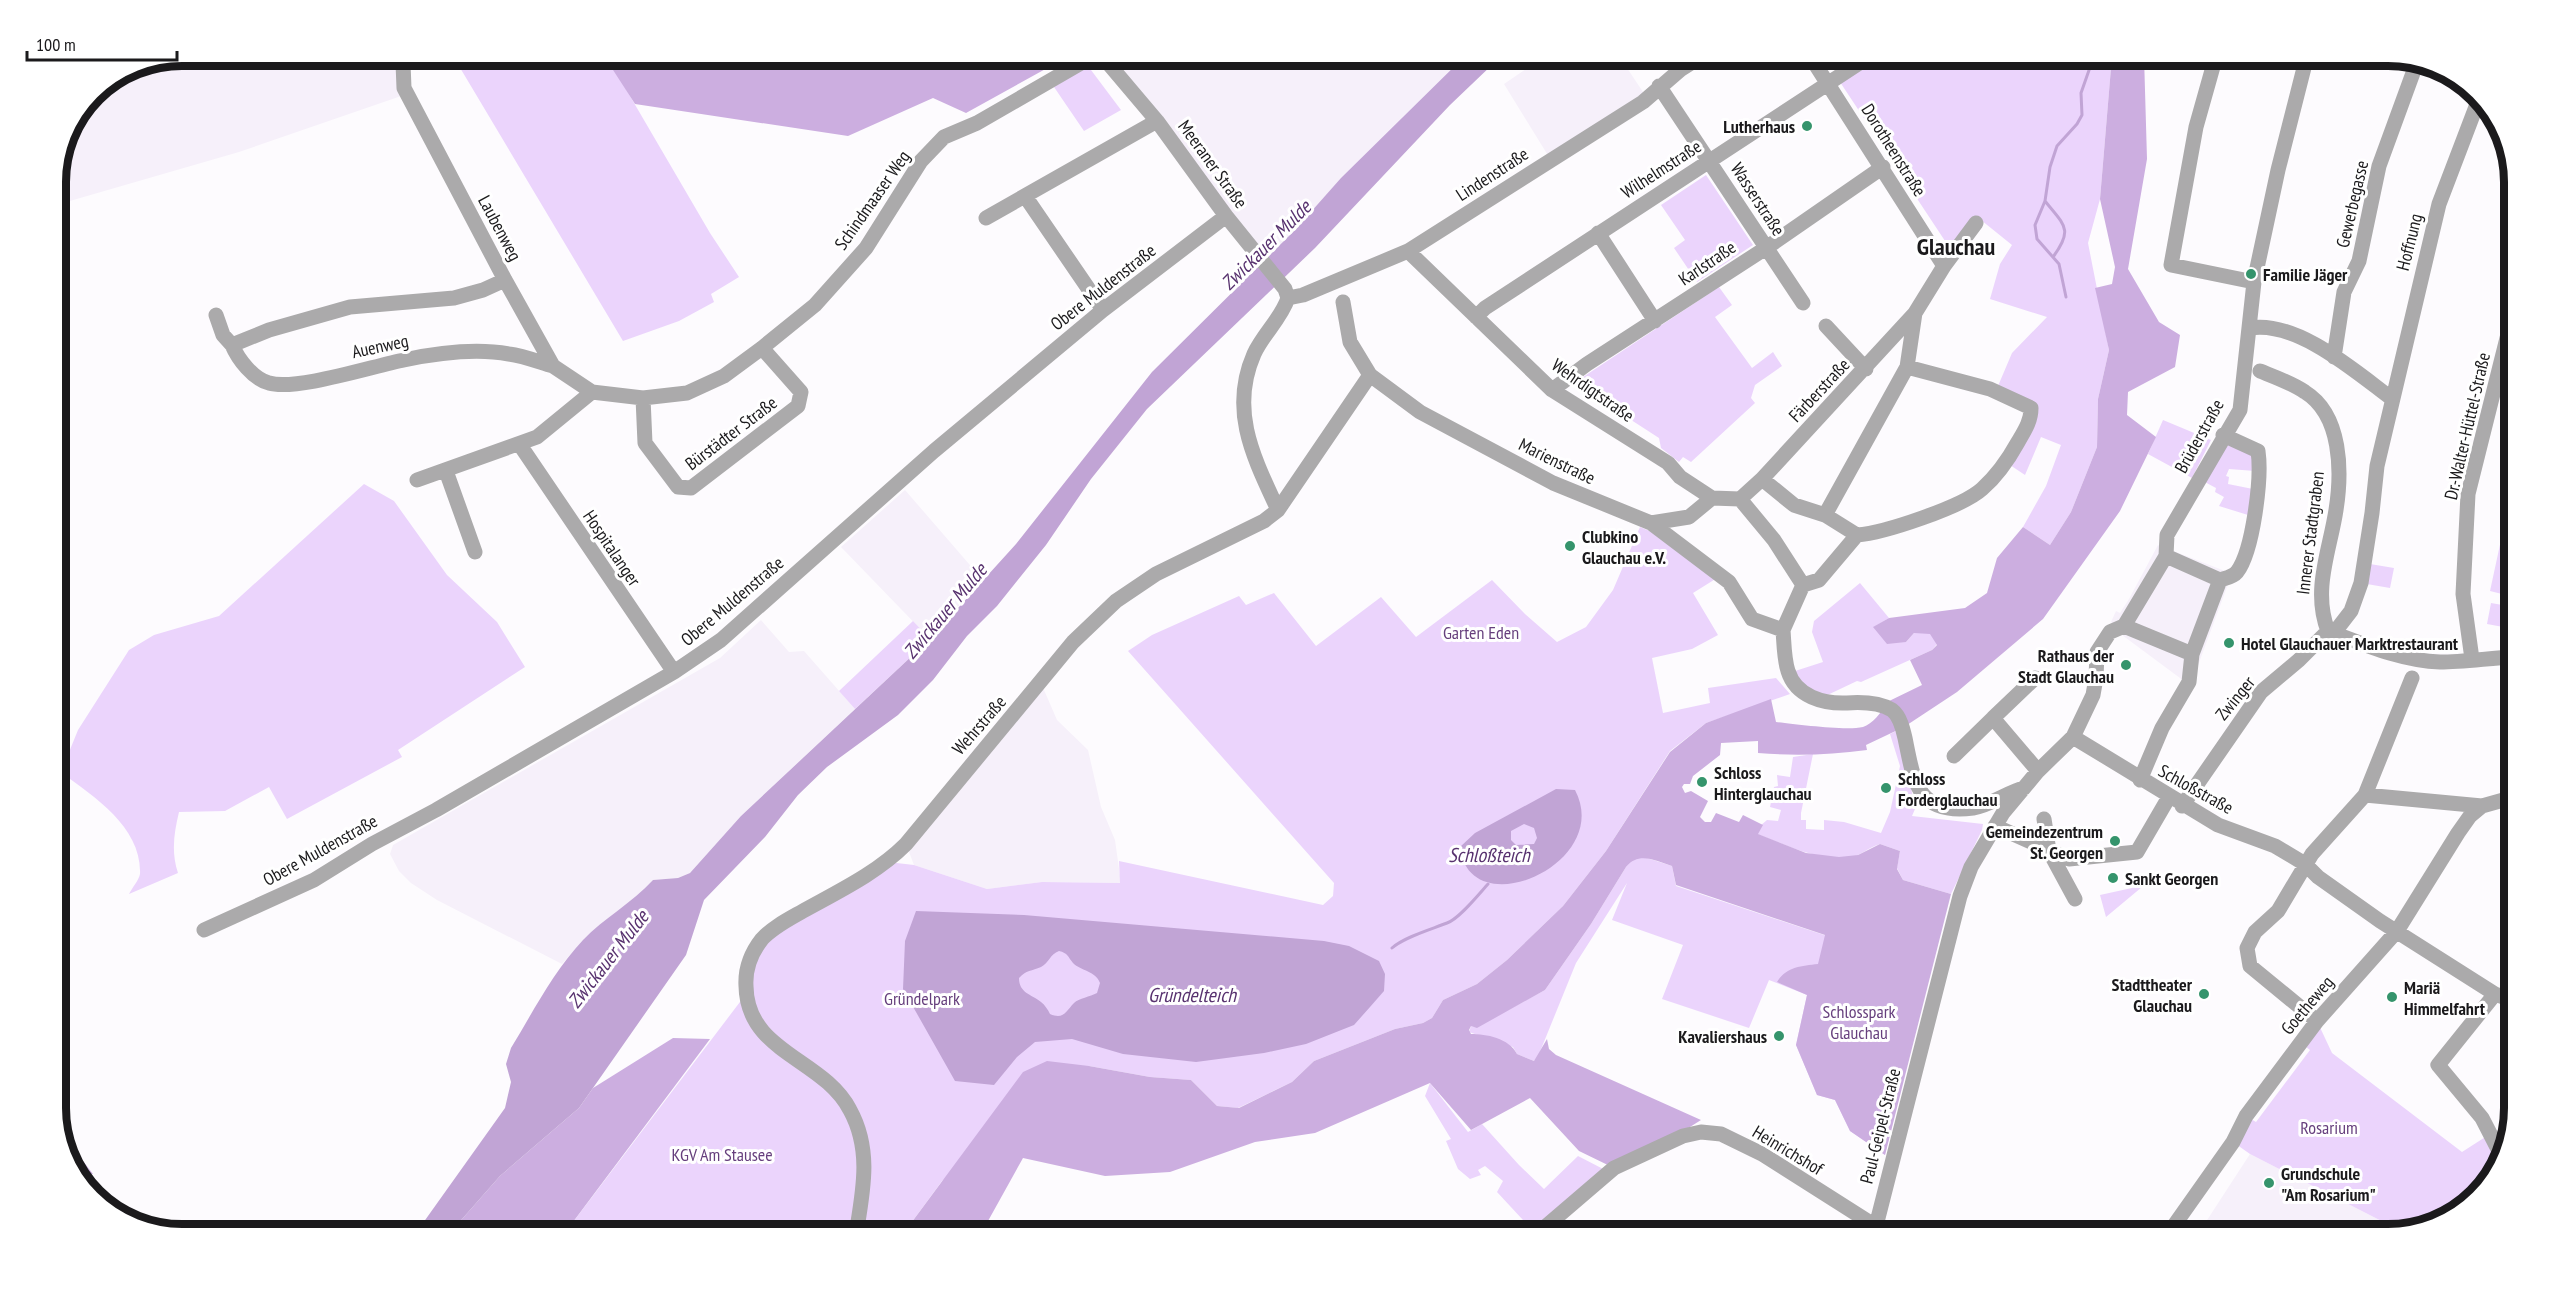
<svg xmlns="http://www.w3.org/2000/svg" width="2570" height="1290" font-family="'PT Sans Narrow',sans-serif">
<rect width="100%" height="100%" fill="#fdfbfe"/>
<path fill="#f6f0fa" d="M182,56h242l-21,7 4,31 -168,58 -183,53v-31l9,-41 28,-41 41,-27z
M1107,56h358l-203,207z
M1545,56h74l26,39 -96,62 -45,-73z
M905,490l77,89 -52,60 -89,-92z
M2158,545l67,26 5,8 -33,89 -13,13 -66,-49 -1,-4 -6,-6 5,-11 4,2 9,-14z
M761,620l28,32 15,-1 51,58 -114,107 -51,57 -12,5 -25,2 -16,17 -52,41 -23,26 -125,-64 -26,-17 -12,-12 -9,-17 3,-9 327,-187z
M1041,683l16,37 31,30 13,57 14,33 6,43 -79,-1 -55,7 -73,-24 -8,-21z
M2250,1154l151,77 -12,3h-191z"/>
<path fill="#ebd4fc" d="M453,56h151l16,23 90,154 29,44 -28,17 3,8 -35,19 -56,20z
M1877,56h235l-12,143 -12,44 21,107 -11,49 -1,48 -26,65 -21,33 -27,-18 23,-41 15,-41 -20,-8 -16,38 -15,-10 26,-44 -38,-35 14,-33 35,-36 -57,-18 10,-35 12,-19 -36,-29 -27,31 -109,-165z
M1088,66l33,44 -37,21 -30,-44z
M1706,175l47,70 -56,37 -23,-34 11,-8 -24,-35z
M1719,287l13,18 -17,12 37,51 21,-16 9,14 -27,19 -4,13 4,5 -64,59 -8,-5 -4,5 -18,-14 -2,-10 -85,-55z
M2163,420l48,20 -19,38 -44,-24z
M2222,441l31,10 2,20 -26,-2 -3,7 3,1 -1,7 25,5 -5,26 -29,-9 5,-9 -9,-5 1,-4 -15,-8z
M364,484l30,17 53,74 50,47 28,45 -127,83 4,7 -115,62 -18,-32 -44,24 -46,1c-5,21 -8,40 -1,61l-49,21c3,-6 10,-14 11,-20 2,-46 -45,-77 -77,-100l2,-12 13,-32 51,-80 25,-15 65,-19z
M1640,527l12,5 65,46 -24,15 25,42 -26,14 -40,9 11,55 47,-10 -2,-15 68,-10 14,16 -84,29 -36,28 -64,100 -43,55 -56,54 -30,24 -34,16 -11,18 -9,5 -28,6 -81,32 -22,21 -54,26 -21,-2 -26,-26 -41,-3 -61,-11 -147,115 -39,53h-339l182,-240 10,-46 132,-86 26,3 73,24 55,-7 78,1 -1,-22 204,44 10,-9 1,-13 -206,-232 24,-16 87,-39 7,9 28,-12 42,53 65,-49 35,40 76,-57 33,34 32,28 29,-15 27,-37z
M2501,540l13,2v55l-24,-6z
M2364,563l30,5 -4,20 -29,-5z
M1860,583l29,35 -15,9 32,15 8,-9h16l7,11 -5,6 -71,32 -4,-1 -38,18 -27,-27 31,-10 -11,-30 2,-11z
M2491,603l23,4v22l-27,-5z
M913,621l17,18 -75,70 -16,-18z
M1900,729l15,80 -3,7 71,8 -1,6 -31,64 -48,-14 -6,-12 3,-17 -20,-7c-11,3 -20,12 -31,14 -32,3 -63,-13 -92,-24l3,-8 7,-6 11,1 3,-11 -11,-3 4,-20 4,-1 -1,-11 13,2 3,-20 20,-3 -12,59v7h5v9l18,1v-10l20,2 37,11 9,-21 10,-46 -10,-32z
M1638,858h9l25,8 4,20 254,84 -45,185 -35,-24 -15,-31 -18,-5 -21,-50 11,-50 -38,-15 -20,48 -87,-29 21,-54 -71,-25 15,-37 -51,80 -39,96 -3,2 -17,-7 -4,-7 -44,-15 2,-6 5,1 69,-37 46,-66 35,-57 5,-7z
M2141,886l1,1 -36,30 -6,-22z
M2317,1021l15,32 130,99 28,-18 14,20 -2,10 -44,49 -57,18 -151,-77 -17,-12 13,-26 10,6 54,-72 -9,-7z
M1430,1083l38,49 14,-8 37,41 25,24 34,-33 31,16 -75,60 -37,-40 6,-11 -18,-15 -7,4 3,5 -11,4 -12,-10 -12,-28 5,-2 -26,-43z"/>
<path fill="#ccaee0" d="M604,56h465l-103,57 -33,-15 -85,38 -213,-32z
M2112,56h32l3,103 -19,110 31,53 21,13 -5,32 -47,25 -1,23 29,22 -36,74 -77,108 -86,73 -53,35 -38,18 1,5c-37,5 -74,6 -109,3v-12l-37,2 -1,12 -27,21 -3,8h-6l-2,3 3,6 6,-2 17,10 -8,16 5,5h6l5,-9 23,9 4,-7 20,10 -5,9 48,19 33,4 19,-2 22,-11 20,7 -3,18 6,11 48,14 -66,261 -35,-24 -15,-31 -18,-5 -21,-50 11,-50 -30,-13c9,-15 24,-16 41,-18l7,-29 -149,-50 -4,-19c-16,-5 -33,-15 -46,1l-35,57 -46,66 -68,38 -6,-2 -2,4 2,4c15,0 38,4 46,20l17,7 13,-22 2,10 7,6 145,65 -41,26 -46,22 -35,-17 -49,-53 -59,32 -41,-47 -115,50 -60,9 -85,30 -65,4 -82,-18 -40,72 7,4h-87l120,-162 24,-11 42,5 61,11 41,3 26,26 22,2 53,-26 22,-21 81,-32 28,-6 9,-5 11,-18 34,-16 30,-24 56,-54 43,-55 64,-99 36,-29 65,-24 5,23c20,2 69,9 87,5 9,-3 20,-15 22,-24l37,-18 -12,-25 22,-10 5,-5 -7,-11 -16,-1 -8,9 -19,2 -14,-17 16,-9 76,-10 22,-15 10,-35 26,-31 27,18 21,-33 26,-65 1,-48 11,-49 -14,-62 17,-4 3,-17 -15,-68z
M673,1038l37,1 -146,195h-112l4,-8 44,-50 79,-68 14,-20z
M62,1134l31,40 -17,1z"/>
<path fill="#c1a4d5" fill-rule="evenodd" d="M1465,56h40l-11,7 -44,42 -135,143 -168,161 -56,70 -45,66 -49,61 -30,30 -34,44 -35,35 -71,52 -29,28 -33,42 -61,63 -18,55 -107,153 -79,68 -44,50 -4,8h-35l6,-11 82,-115 6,-26 -5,-18 5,-16c22,-36 42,-76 72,-108 21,-22 49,-37 70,-60l25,-2 12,-5 51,-57 189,-177 86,-95 136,-172 142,-141 47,-53z
M1556,789l19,1c39,74 -106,137 -115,57l15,-14zM1524,824l10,4 3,10 -3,6 -18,1 -5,-5v-9z
M916,911l108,4 300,26 25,5 30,15 6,13 -1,17 -14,16 -16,18 -48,19 -42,9 -68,9 -73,-8 -51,-15 -37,3 -18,15 -23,28 -39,-4 -52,-92 2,-48zM1059,951c9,2 9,6 14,12 8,8 23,8 27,20l-3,10c-7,4 -18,5 -23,10 -8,8 -10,17 -24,11 -2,-4 -5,-9 -9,-12 -10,-8 -22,-9 -22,-24 7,-8 13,-7 22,-11 8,-4 9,-13 18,-16z"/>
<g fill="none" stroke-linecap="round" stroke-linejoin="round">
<path stroke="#c1a4d5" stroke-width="3" d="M2045,201c19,24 29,28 8,56
M2066,297l-7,-33 -22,-25 -2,-14 10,-24 5,-34 7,-21 20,-22 5,-9 -1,-22 13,-37
M1392,948c12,-11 40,-19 55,-25 12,-4 32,-29 41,-39"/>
<path stroke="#abaaab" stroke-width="15" d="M1102,56l55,65 69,95 59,73 3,9
M1810,56l134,210
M2216,56l-20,71 -25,138 83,17
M403,63l1,25 101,192 48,86 39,26 51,6 44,-5 37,-17 38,-28 53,-43 51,-57 55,-87 23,-24 33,-14 116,-67
M1659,86l144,217
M1025,196l78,114
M986,218l171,-97
M1598,233l57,88
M1408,251l144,139 116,73 12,14 32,21
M505,280l-22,10 -29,8 -104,9 -81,23 -37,15c6,14 21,34 37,38 27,8 104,-17 135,-23 33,-7 72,-12 105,-6 15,2 30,8 44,12
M1288,298l15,-3 105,-44 235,-149 37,-32 22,-14
M1343,302l7,40 20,33 50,37 133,71 98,40 78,59 23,37 31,11
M216,315l7,20 9,10
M1476,317l9,-9 385,-252
M1826,326l40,43
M2250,328c47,-8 106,44 141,70
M2334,357l10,-65 15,-31 20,-95 38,-104
M2260,371c15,6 32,12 45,21 37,23 37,80 31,118 -6,40 -24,80 -8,121
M1552,390l35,-26 179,-116 117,-81
M643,398l2,45 33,44 13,1 107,-82 3,-14 -39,-44
M520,445l154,227
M446,471l29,81
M1762,479l32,26 31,10 32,20
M417,480l120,-43 55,-45
M1740,499l34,41 29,45
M1278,510c-24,-52 -49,-99 -24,-156 9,-20 27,-35 34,-56
M1825,515l82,-148 8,-54
M1651,523l38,-6 23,-19 28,1 22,-20 153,-166 29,-47 32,-43
M2166,556l1,-21 73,-125 14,-128 24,-112 29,-114
M2166,556l54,24
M2220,580c6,-2 13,-3 17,-8 16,-21 25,-94 21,-121l-35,-16
M1803,585l16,-5 38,-45c27,-2 105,-28 125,-46 16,-14 26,-29 36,-47 7,-12 13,-21 13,-34l-41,-19 -83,-22
M2124,626l42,-70
M2124,626l68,28
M1783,630c1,13 1,29 5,41 8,26 36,33 59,32 14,-1 33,0 45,7 8,6 11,19 13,28 9,44 12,77 68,70 18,-3 33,-15 51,-20
M1783,630l20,-45
M2334,633l17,-22 10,-28 11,-70 5,-47 62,-262 40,-105
M2472,659l-9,-65 5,-100 46,-184
M1993,718l42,-40
M2073,737l145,88 57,21 30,18 13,13 62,44 115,73 19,7
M1954,756l39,-38 45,53
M2140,780l22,-52 27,-46 3,-28 28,-74
M2365,795l117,11 32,-9
M2182,806l79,-114 38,-32 29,-29c35,13 74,30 112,31 24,0 50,-4 74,-5
M2044,819l5,32 26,48
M1995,826l74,33 68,-7 32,-55
M204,930l110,-50 58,-36 64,-34 238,-138 47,-32 213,-189 169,-141 123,-94
M2495,994l-57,71 44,53 17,33 5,3
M2317,1021l-67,-55 -3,-18 8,-16 23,-21 34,-57 53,-59 47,-117
M1876,1226l84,-330 11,-29 32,-54 35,-42 35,-34 20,-42 3,-17 1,-26 13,-20 14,-6
M856,1234c7,-43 16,-84 -6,-124 -27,-52 -103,-57 -104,-124 -1,-17 5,-33 16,-47 11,-12 27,-20 41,-28 36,-20 74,-38 103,-67l167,-202 43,-41 40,-27 108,-53 14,-11 92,-135
M1537,1234l77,-66 69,-32 18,-4 20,2 41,20 126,80
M2168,1234l65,-92 13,-26 71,-95 80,-90 61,-98 12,-17 12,-10"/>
</g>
<g fill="#35946c" stroke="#fff" stroke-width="2">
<circle cx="1807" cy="126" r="6"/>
<circle cx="2251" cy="274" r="6"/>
<circle cx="1570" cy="546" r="6"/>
<circle cx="2229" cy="643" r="6"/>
<circle cx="2126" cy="665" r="6"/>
<circle cx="1702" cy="782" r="6"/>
<circle cx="1886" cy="788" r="6"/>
<circle cx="2115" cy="841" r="6"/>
<circle cx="2113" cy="878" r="6"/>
<circle cx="2204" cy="994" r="6"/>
<circle cx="2392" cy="997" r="6"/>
<circle cx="1779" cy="1036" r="6"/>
<circle cx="2269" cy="1183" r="6"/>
</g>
<g text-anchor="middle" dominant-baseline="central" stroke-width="6" stroke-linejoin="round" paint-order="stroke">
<g font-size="18" font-weight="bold" fill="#1b1a1c" stroke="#fff" text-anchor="start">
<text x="1795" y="126" text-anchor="end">Lutherhaus</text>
<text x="2263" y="274">Familie Jäger</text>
<text x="1582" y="536">Clubkino<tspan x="1582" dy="21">Glauchau e.V.</tspan></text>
<text x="2241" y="643">Hotel Glauchauer Marktrestaurant</text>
<text x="2114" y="655" text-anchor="end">Rathaus der<tspan x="2114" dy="21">Stadt Glauchau</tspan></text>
<text x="1714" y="772">Schloss<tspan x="1714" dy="21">Hinterglauchau</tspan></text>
<text x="1898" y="778">Schloss<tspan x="1898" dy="21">Forderglauchau</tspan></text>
<text x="2103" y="831" text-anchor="end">Gemeindezentrum<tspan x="2103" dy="21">St. Georgen</tspan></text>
<text x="2125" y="878">Sankt Georgen</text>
<text x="2192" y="984" text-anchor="end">Stadttheater<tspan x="2192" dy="21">Glauchau</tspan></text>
<text x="2404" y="987">Mariä<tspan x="2404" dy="21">Himmelfahrt</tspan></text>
<text x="1767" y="1036" text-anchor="end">Kavaliershaus</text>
<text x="2281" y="1173">Grundschule<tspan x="2281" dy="21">"Am Rosarium"</tspan></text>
</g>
<g font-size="18" fill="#1b1a1c" stroke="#fff">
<text transform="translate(1894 150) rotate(58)">Dorotheenstraße</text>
<text transform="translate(1213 164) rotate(54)">Meeraner Straße</text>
<text transform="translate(1661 169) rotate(-33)">Wilhelmstraße</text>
<text transform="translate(1492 174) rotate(-33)">Lindenstraße</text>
<text transform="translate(1758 199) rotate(57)">Wasserstraße</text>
<text transform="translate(872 200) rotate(-55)">Schindmaaser Weg</text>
<text transform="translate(2352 204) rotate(-77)">Gewerbegasse</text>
<text transform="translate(500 228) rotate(62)">Laubenweg</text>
<text transform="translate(2409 242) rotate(-76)">Hoffnung</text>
<text transform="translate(1707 263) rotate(-34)">Karlstraße</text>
<text transform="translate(1103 287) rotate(-38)">Obere Muldenstraße</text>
<text transform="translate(380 346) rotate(-12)">Auenweg</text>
<text transform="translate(1593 390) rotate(35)">Wehrdigtstraße</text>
<text transform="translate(1819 390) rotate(-47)">Färberstraße</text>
<text transform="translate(2467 426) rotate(-77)">Dr.-Walter-Hüttel-Straße</text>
<text transform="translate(731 433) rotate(-37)">Bürstädter Straße</text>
<text transform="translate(2199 436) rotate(-61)">Brüderstraße</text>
<text transform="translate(1557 461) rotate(26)">Marienstraße</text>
<text transform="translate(2310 533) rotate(-83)">Innerer Stadtgraben</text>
<text transform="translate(612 548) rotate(56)">Hospitalanger</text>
<text transform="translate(732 601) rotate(-40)">Obere Muldenstraße</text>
<text transform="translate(2235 698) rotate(-51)">Zwinger</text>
<text transform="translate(979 725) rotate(-49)">Wehrstraße</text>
<text transform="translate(2196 789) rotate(29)">Schloßstraße</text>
<text transform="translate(320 850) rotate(-29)">Obere Muldenstraße</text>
<text transform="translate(2307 1005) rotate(-50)">Goetheweg</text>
<text transform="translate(1880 1126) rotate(-76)">Paul-Geipel-Straße</text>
<text transform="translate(1788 1150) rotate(31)">Heinrichshof</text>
</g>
<g font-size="18" fill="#663f7d" stroke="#fff">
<text x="1481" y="632">Garten Eden</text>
<text x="922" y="998">Gründelpark</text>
<text x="1859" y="1011">Schlosspark<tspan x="1859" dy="21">Glauchau</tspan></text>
<text x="2329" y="1127">Rosarium</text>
<text x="722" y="1154">KGV Am Stausee</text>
</g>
<g font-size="20" font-style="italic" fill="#58326f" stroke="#fff">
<text transform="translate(1266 245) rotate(-45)">Zwickauer Mulde</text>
<text transform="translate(945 611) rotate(-50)">Zwickauer Mulde</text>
<text x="1489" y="855">Schloßteich</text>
<text transform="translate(608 959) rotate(-52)">Zwickauer Mulde</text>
<text x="1192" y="995">Gründelteich</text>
</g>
<g font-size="24" font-weight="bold" fill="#1b1a1c" stroke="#fff">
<text x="1956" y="246">Glauchau</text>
</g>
</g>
<path d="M0 0H2570V1290H0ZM182 66H2388A116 116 0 0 1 2504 182V1108A116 116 0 0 1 2388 1224H182A116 116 0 0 1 66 1108V182A116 116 0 0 1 182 66Z" fill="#fff" fill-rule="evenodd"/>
<path fill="none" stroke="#1b1a1c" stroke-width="8" d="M182 66H2388A116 116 0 0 1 2504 182V1108A116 116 0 0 1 2388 1224H182A116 116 0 0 1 66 1108V182A116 116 0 0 1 182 66Z"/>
<path d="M27 51v9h150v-9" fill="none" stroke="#1b1a1c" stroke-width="3"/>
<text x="36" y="51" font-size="18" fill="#1b1a1c" stroke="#ffffff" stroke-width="4.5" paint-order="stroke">100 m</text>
</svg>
